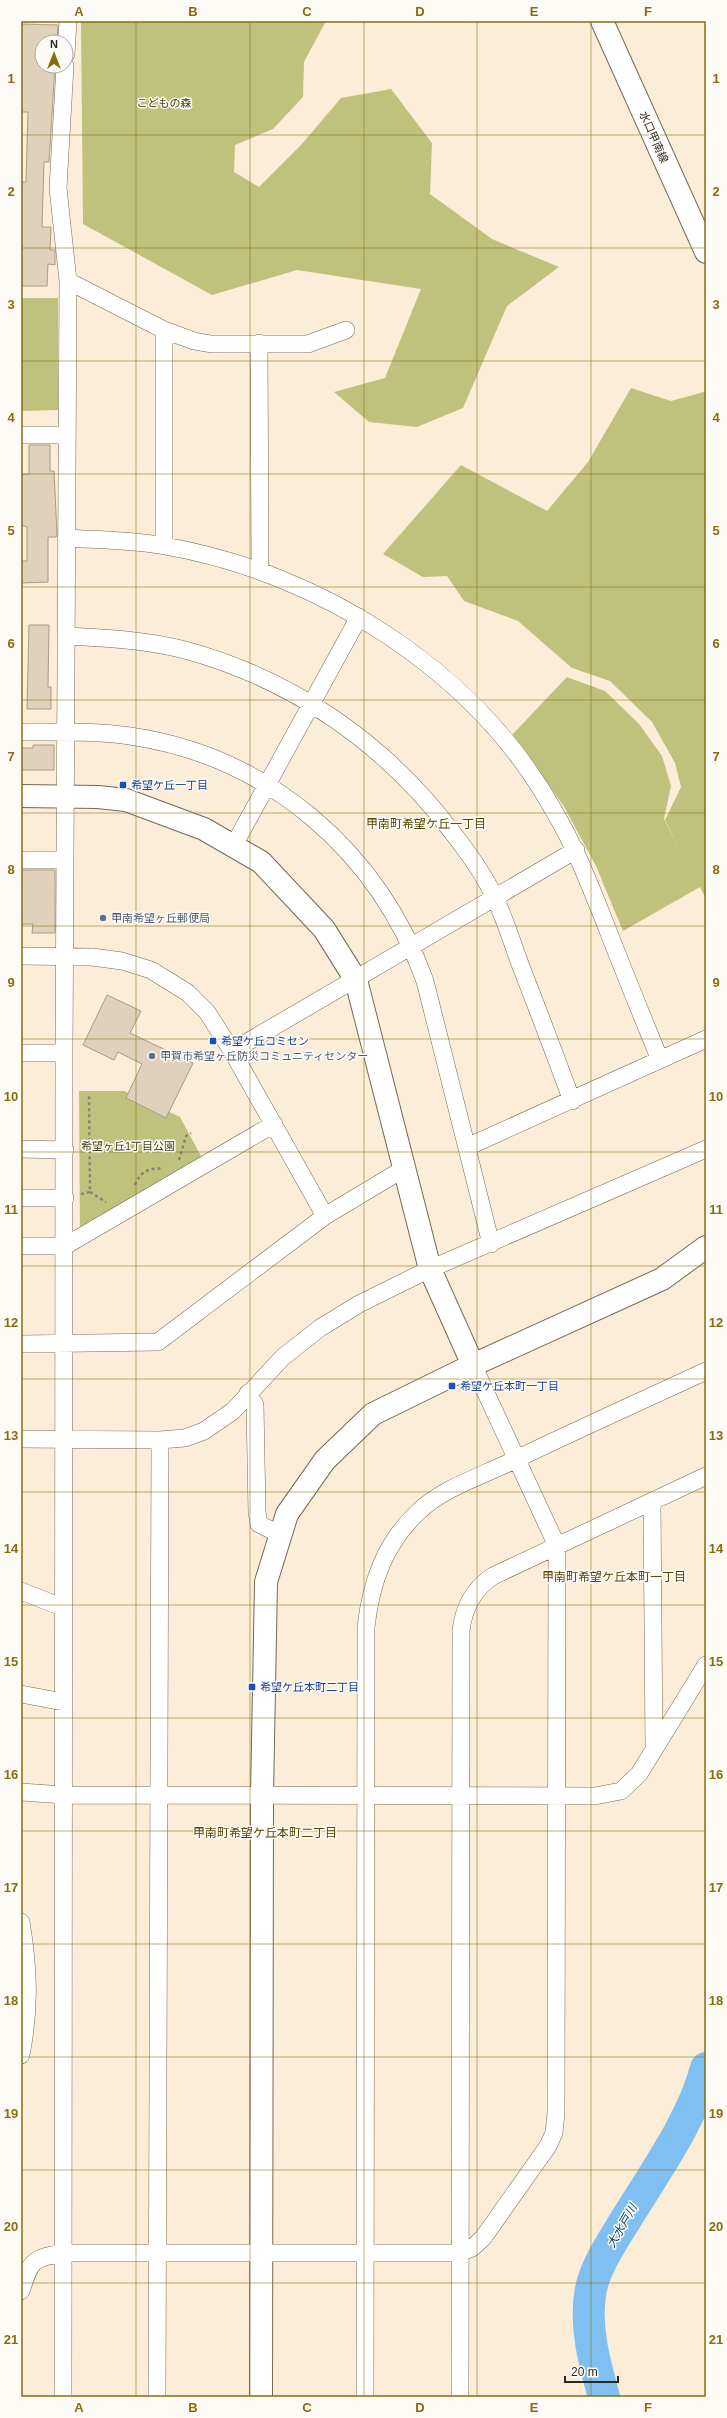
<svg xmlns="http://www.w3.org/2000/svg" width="727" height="2418" font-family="Arial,'Noto Sans JP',sans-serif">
<rect width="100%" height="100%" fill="#fbedd7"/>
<path fill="#bfc27d" d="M81,21h245l-22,41 -1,35 -30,32 -38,16 -1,27 25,15 42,-42 40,-47 50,-9 41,54 -2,51 62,45 67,28 -52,39 -44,102 -46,19 -48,-5 -35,-30 51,-14 36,-89 -124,-19 -85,25 -129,-71z
M21,298h37v112l-37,1z
M631,388l40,13 33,-9 2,4v503l-6,-12 -77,44 -27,-65 -33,-61 -51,-70 55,-58 38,14 34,33 23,32 9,30 -7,33 17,33 -16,-32 16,-33 -6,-24 -23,-41 -42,-41 -38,-13 -54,-47 -54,-20 -17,-25 -24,1 -40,-23 78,-89 86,46 41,-49z
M79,1091h45l56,26 22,41 -122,74z"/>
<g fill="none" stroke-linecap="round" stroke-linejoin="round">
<path stroke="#80bff2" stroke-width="32" d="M604,2397c-9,-33 -19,-67 -14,-102 3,-25 20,-50 33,-71 29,-48 69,-102 83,-156"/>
</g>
<path fill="#dfd1bc" stroke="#a89b87" d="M21,24l37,1 -1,17h-15v24h13l-6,96h-5l-2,65h9l-1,23h5v15l-7,-1 -1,22h-25l-1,-104h5l2,-70h-7z
M29,445h21v26h4l3,64 -1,2h-8v45l-27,1v-22h6v-34l-6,-2v-51h8z
M29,625h20l-1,62h3v22h-24z
M33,745h21v25h-33v-22h12z
M21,870h34v63h-23l1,-9h-12z
M107,995l34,16 -11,22 63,30 -27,55 -40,-20 16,-34 -24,-12 -4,8 -31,-15z"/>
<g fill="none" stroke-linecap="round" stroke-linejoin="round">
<g stroke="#756956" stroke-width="18">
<path id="minor" d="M66,54l2,-33
M68,281l96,49 30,11 17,3h97l38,-14
M164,330v215
M259,343l1,228
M21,435h45
M66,538c33,2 67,2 99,8 156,27 311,125 389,265 22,37 37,77 53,117 17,44 35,88 53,132
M66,636c40,2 80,4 119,14 107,29 200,93 267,182 16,20 32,43 43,66 10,21 17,44 25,66 18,46 35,91 52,137
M21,732c36,0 73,-1 109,4 138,20 248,115 295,245l66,263
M234,845l125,-228
M21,860h44
M21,956l71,1 30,4 29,9 37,23 19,19 25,39 93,165
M232,1051l344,-201
M21,1053h43
M467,1147l239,-108
M21,1149l44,1
M21,1198h44
M21,1246h44l209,-122
M21,1344l137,-2 167,-126 80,-48
M248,1393l7,12 2,107 2,12 22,11
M21,1439l139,1 25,-2 19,-7 29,-20 50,-54 37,-29 39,-24 71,-35 276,-120
M652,1502l2,246
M21,1591l43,17
M21,1694l42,8
M21,1792l43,3 531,1 26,-5 18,-17 67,-109
M21,1922c8,47 9,87 0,133
M21,2291c10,-30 10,-33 43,-38h396l12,-5 11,-10 65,-92 6,-13 2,-20 1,-567 -84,-181
M63,2397l1,-1344 4,-772 -10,-93 7,-122
M157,2397l3,-957
M365,2397l1,-770c5,-45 19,-84 52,-115 24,-23 58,-34 88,-48 66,-32 133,-62 200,-93
M460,2397l1,-767c3,-23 12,-41 32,-54l213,-100"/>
</g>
<g stroke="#756956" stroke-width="24">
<path id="tertiary" d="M21,796l77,1 28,3 78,29 57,33 63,67 32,51 74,289 43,96
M261,2397l1,-601 4,-214 21,-68 38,-54 48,-46 100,-49 189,-86 44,-32"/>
</g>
<g stroke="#756956" stroke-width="24">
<path id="secondary" d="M602,21l104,231"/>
</g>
<path stroke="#8a8172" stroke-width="2.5" stroke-dasharray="3 3" stroke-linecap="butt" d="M179,1160l7,-24 5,-3
M135,1185c5,-13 14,-18 28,-16
M90,1192l16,10
M81,1194l9,-2 -1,-98"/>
<use href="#minor" stroke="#fff" stroke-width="17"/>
<use href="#tertiary" stroke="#fff" stroke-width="22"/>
<use href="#secondary" stroke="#fff" stroke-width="22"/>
</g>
<path fill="none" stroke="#876d0c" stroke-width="1" stroke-opacity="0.55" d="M136,21v2376M250,21v2376M364,21v2376M477,21v2376M591,21v2376M21,135h685M21,248h685M21,361h685M21,474h685M21,587h685M21,700h685M21,813h685M21,926h685M21,1039h685M21,1152h685M21,1266h685M21,1379h685M21,1492h685M21,1605h685M21,1718h685M21,1831h685M21,1944h685M21,2057h685M21,2170h685M21,2283h685"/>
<g fill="#1a4fb4" stroke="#fefbf7" stroke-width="1.5">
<rect x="119" y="781" width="8" height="8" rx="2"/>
<rect x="209" y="1037" width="8" height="8" rx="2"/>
<rect x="448" y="1382" width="8" height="8" rx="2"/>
<rect x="248" y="1683" width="8" height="8" rx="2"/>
</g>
<g fill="#5c6f8a" stroke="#fefbf7" stroke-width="1.5">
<circle cx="103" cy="918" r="4"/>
<circle cx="152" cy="1056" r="4"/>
</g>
<g text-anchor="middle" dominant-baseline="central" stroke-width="3" stroke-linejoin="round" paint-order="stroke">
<g font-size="11" fill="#43441b" stroke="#fefbf7">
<text x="164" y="103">こどもの森</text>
<text x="128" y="1146">希望ヶ丘1丁目公園</text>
</g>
<g font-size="11" fill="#2d271f" stroke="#fefbf7">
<text transform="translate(654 137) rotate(66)">水口甲南線</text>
</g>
<g font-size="11" fill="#164399" stroke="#fefbf7" text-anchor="start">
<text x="131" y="785">希望ケ丘一丁目</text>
<text x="221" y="1041">希望ケ丘コミセン</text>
<text x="460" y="1386">希望ケ丘本町一丁目</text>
<text x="260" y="1687">希望ケ丘本町二丁目</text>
</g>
<g font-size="11" fill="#4e5e75" stroke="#fefbf7" text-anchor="start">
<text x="111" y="918">甲南希望ヶ丘郵便局</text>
<text x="160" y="1056">甲賀市希望ヶ丘防災コミュニティセンター</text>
</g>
<g font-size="12" fill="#564401" stroke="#fefbf7">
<text x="426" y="824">甲南町希望ケ丘一丁目</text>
<text x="614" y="1577">甲南町希望ケ丘本町一丁目</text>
<text x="265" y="1833">甲南町希望ケ丘本町二丁目</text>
</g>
<g font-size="12" font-style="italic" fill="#00456d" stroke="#fefbf7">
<text transform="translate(622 2226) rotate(-60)">大水戸川</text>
</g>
</g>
<rect width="727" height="2418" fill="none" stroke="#fefbf7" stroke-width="44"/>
<g transform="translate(54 54)"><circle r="19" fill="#fefbf7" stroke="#aaa6a1"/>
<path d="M0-3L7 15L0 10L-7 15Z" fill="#876d0c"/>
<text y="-6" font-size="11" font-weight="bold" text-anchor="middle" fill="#2d271f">N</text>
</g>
<path d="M565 2376v6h53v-6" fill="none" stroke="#2d271f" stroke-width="2"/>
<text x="571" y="2376" font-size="12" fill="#2d271f" stroke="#fefbf7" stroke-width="3" paint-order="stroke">20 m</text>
<rect x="22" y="22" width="683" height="2374" fill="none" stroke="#876d0c" stroke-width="1.5"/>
<g font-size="13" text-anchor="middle" font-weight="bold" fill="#876d0c">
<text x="79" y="16">A</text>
<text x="193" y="16">B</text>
<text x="307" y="16">C</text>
<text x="420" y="16">D</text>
<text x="534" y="16">E</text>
<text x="648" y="16">F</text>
<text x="11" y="83">1</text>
<text x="716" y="83">1</text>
<text x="11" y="196">2</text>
<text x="716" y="196">2</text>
<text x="11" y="309">3</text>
<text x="716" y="309">3</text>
<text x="11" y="422">4</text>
<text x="716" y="422">4</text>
<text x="11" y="535">5</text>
<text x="716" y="535">5</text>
<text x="11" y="648">6</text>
<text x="716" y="648">6</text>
<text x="11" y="761">7</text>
<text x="716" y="761">7</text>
<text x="11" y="874">8</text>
<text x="716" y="874">8</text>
<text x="11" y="987">9</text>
<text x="716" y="987">9</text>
<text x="11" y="1101">10</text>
<text x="716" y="1101">10</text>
<text x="11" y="1214">11</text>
<text x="716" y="1214">11</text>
<text x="11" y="1327">12</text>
<text x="716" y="1327">12</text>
<text x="11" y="1440">13</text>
<text x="716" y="1440">13</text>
<text x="11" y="1553">14</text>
<text x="716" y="1553">14</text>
<text x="11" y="1666">15</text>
<text x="716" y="1666">15</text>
<text x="11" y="1779">16</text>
<text x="716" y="1779">16</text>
<text x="11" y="1892">17</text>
<text x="716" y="1892">17</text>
<text x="11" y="2005">18</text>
<text x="716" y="2005">18</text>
<text x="11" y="2118">19</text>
<text x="716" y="2118">19</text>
<text x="11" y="2231">20</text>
<text x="716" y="2231">20</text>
<text x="11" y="2344">21</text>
<text x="716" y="2344">21</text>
<text x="79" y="2412">A</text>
<text x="193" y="2412">B</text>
<text x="307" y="2412">C</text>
<text x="420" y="2412">D</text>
<text x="534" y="2412">E</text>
<text x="648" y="2412">F</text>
</g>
</svg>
